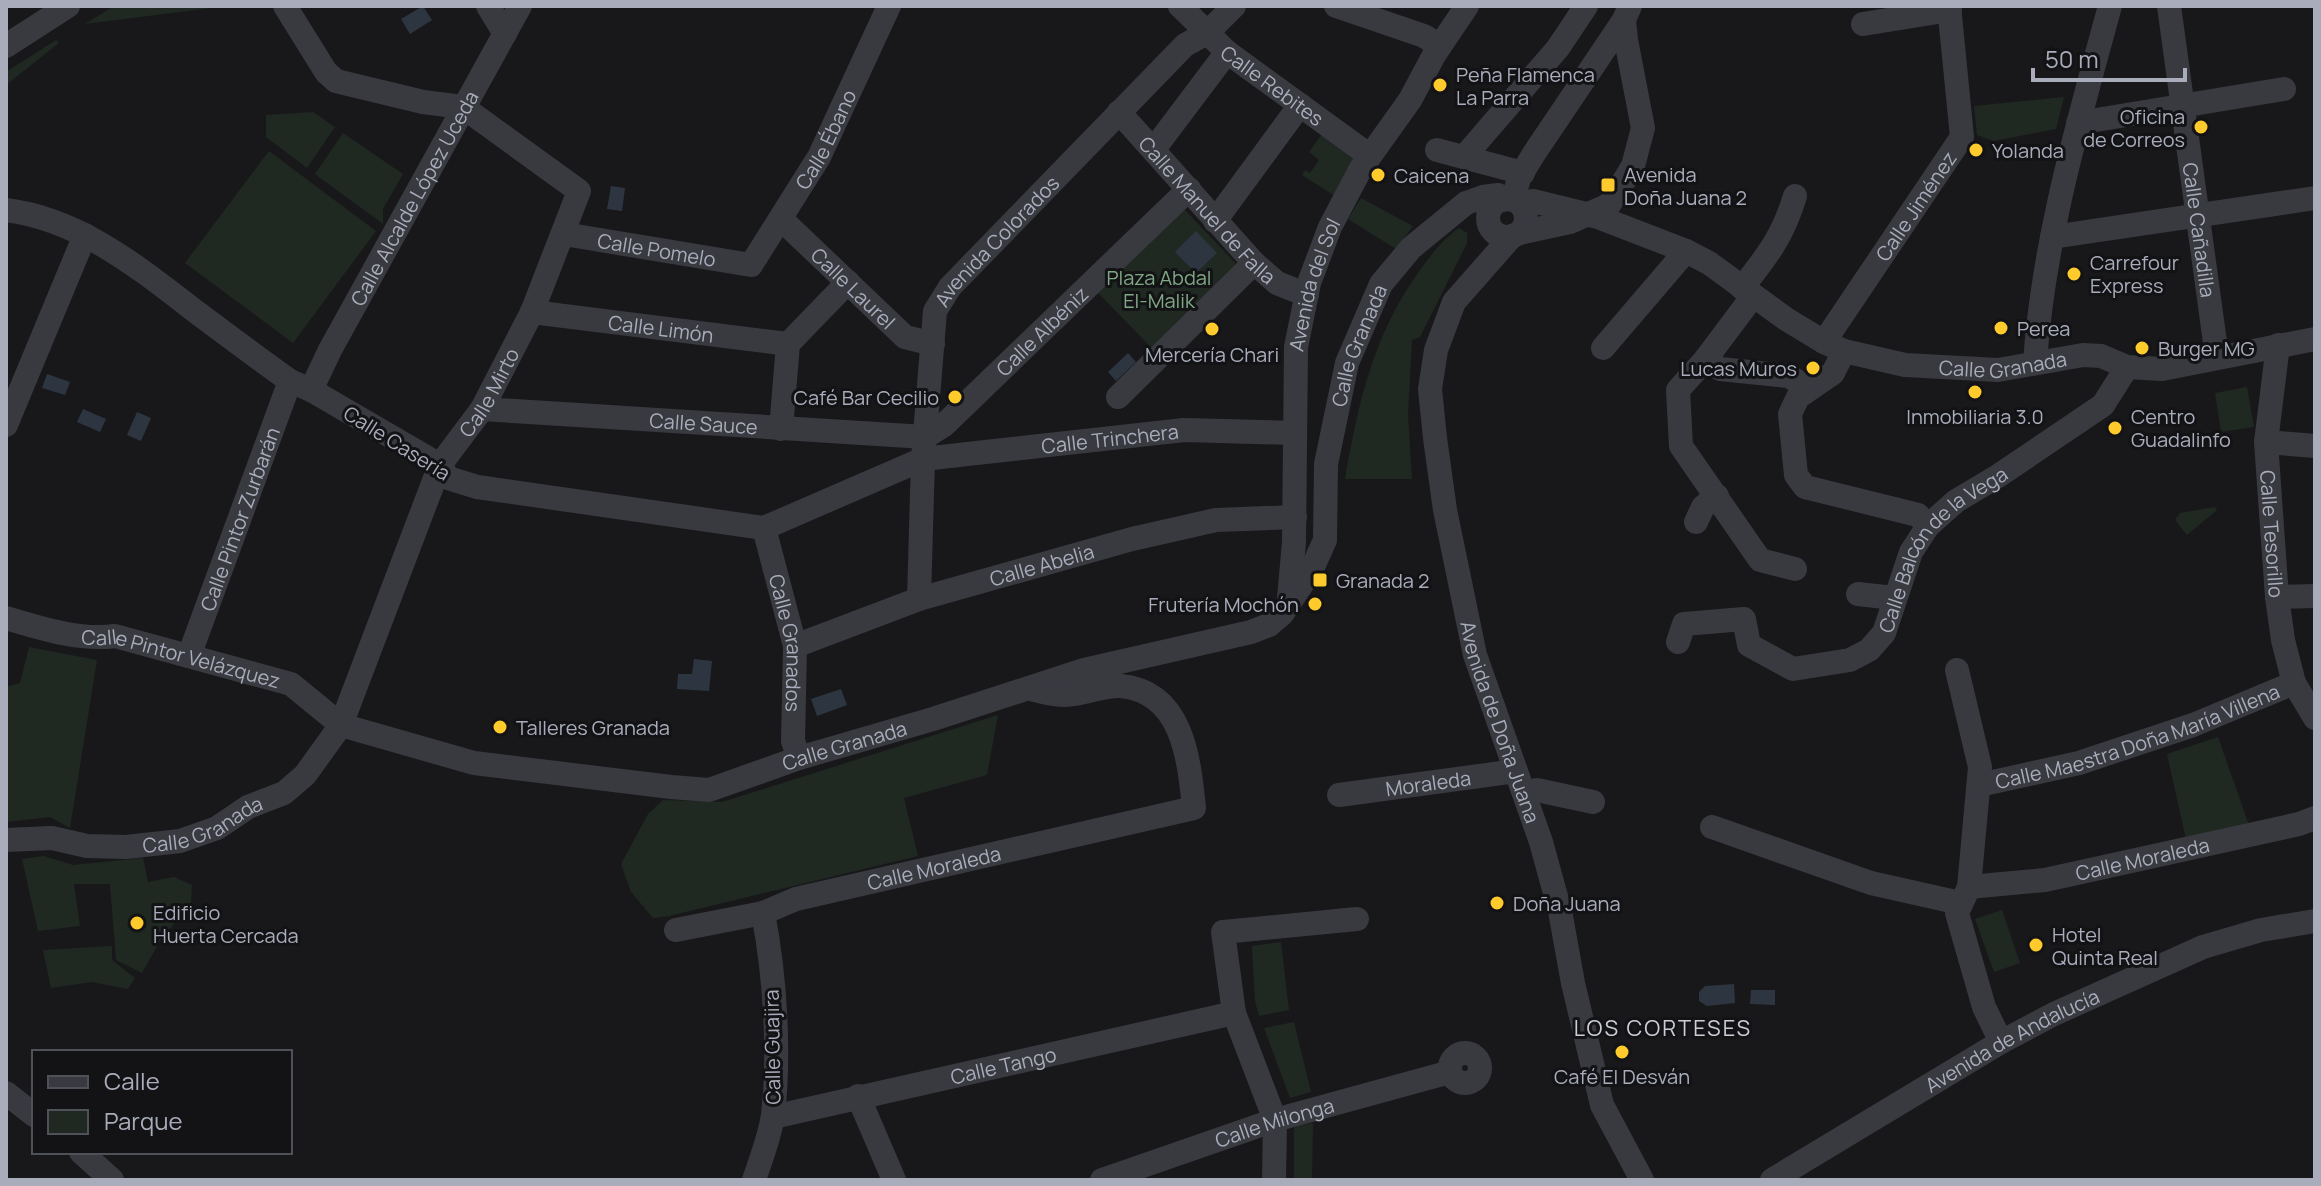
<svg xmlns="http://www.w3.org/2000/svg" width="2321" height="1186" font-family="Manrope,sans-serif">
<rect width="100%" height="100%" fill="#18181b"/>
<path fill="#1f2922" d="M114,6h113l-142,18z
M56,40l3,3 -53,42v-13z
M2064,97l-8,32 -63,12 -16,-6 -3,-29z
M313,112l22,15 -28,41 -41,-31v-22z
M343,133l60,41 -20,35v15l-68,-50z
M1322,134l33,25 -20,37 -33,-21 3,-5 5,3 9,-13 -10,-8z
M269,151l107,80 -83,112 -108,-80z
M1361,198l52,28 -17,23 -48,-30z
M1184,209l56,59 -86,82 -57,-58z
M1459,228l8,5v10l-47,94 -8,3 -4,75 4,64h-67c13,-75 28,-143 73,-206 12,-17 24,-33 41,-45z
M2247,387l7,40 -33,5 -6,-39z
M2215,507l2,3 -30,25 -12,-15 5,-7z
M29,647l68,13 -27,168 -20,-11 -44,5v-135l14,-4z
M998,715l-11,60 -83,23 14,58 -249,60 -16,2 -22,-26 -10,-28 27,-50 15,-14 59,2z
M2218,737l32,91 -63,16 -20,-90z
M44,856l29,9 70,-7 5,24 26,-5 18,8 -1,18 -31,38 -18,32 -26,-13 -6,-76h-36l6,42 -42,5 -16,-72z
M2002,910l18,53 -26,9 -19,-53z
M1281,942l8,68 -30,6 -4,-15 -3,-55z
M112,946v14l23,18 -7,11 -36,-7 -41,6 -8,-38z
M1294,1022l17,70 -21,6 -26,-70z
M1313,1123l-1,57h-18v-53z"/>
<path fill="#2d3640" d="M423,6l9,14 -22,14 -9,-15z
M611,186l14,2 -3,23 -15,-2z
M1196,231l21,22 -21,20 -21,-21z
M1128,353l8,9 -20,19 -8,-9z
M47,374l23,8 -5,13 -23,-7z
M83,409l23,10 -6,13 -23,-10z
M137,412l14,6 -10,23 -14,-6z
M694,659l18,2 -3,30 -32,-2 1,-15h14z
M841,689l6,16 -30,11 -6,-17z
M1734,984l1,19 -28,3 -8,-5v-9l6,-6z
M1751,990h24v15l-25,-1z"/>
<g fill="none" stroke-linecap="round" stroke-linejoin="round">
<g stroke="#393940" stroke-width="24">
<path d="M488,6l17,28"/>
<path id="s1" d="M1180,6l47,46 143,104"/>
<path d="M1336,6l88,30 16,10"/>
<path id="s2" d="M2169,6l48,351"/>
<path d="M1863,24l87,-14"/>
<path d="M6,46l62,-40"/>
<path id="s3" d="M1119,112l135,151 23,20 30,12"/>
<path d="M2078,123l206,-34"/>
<path d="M1154,149l73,-97"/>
<path d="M1437,150l86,23"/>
<path d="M1464,157l94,-109 28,-42"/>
<circle cx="1507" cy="218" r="19"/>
<path d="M1513,200l6,-22 16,-26 89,-132"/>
<path id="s4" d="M1521,204l12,-3 65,16 88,34 23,12 77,56 38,23 20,9 61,14 93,5 85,-15 18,1 26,11 35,2 153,-30"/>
<path id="s5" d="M6,210c73,9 132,57 189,101 32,24 63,47 95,70l21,9 129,75 8,13 29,9 287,41 159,-69 261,-29 111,3"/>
<path id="s6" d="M781,219l124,118 28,7"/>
<path d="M1215,221l85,-116"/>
<path d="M1519,233l51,-11 39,-17 24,-39 10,-38 -17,-88 -2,-20 6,-14"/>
<path id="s7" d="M564,234l187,31 68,-108 70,-151"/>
<path id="s8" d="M1512,236l-58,66 -18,48 -6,39 5,49 10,72 30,145 66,187 19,69 13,72 29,122 40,75"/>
<path d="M2052,237l263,-39"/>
<path d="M1742,288c26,-33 41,-52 53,-92"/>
<path d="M1753,296l-48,64 -27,30 3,56 79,114 35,9"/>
<path id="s9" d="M532,312l256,32"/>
<path id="s10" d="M1824,342l138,-205 -13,-131"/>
<path id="s11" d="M2278,345l-12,97 11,155 6,43 11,43 21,35"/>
<path d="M1603,348l83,-97"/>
<path d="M1844,351l-11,22 -35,24 -8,17 6,61 9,12 113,28 10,11"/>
<path d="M1705,360l15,9 69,7 9,6 6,11"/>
<path d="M2035,363c8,-121 43,-240 75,-357"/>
<path id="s12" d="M311,390l19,-40 190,-344"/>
<path d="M1118,397l136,-134"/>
<path id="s13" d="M482,409l443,28 19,-12 245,-236"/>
<path d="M6,425l79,-190"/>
<path d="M781,429l7,-85 60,-62"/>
<path d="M2266,442l49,4"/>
<path d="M1696,522l7,-15 14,-11"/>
<path id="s14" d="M764,528l31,118 -2,95 6,17"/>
<path d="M1858,594l36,4"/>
<path d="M2277,597l38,-1"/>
<path id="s15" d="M1289,598l5,-56 2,-195 13,-64 21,-56 30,-57 50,-70 24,-45 33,-49"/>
<path id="s16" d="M919,599l4,-140 12,-148 15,-24 235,-242 22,-12 27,-27"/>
<path id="s17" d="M6,618c34,10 73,23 109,18l176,48 50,41 133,38 197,24 38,3 90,-32 134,-39 151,-49 167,-38 18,-7 13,-11 30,-45 13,-29 1,-76 21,-101 34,-79 30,-36 55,-45 17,-6 15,-2 5,5"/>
<path id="s18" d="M1678,642l6,-18 60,-5 5,26 44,24 57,-9 19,-10 15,-17 27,-81 17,-26 28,-25 42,-25 105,-71 24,-38"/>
<path id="s19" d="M795,646l124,-47 213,-60 84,-19 79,-3"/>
<path id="s20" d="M189,656l101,-275"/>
<path d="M1957,670l23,97 -11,120 -12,26 27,94 17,35"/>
<path id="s21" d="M1979,785l100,-22 114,-38 101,-42"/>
<path d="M1525,794l12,-4 56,12"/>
<path id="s22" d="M1339,795l177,-24"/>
<path d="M1712,827l159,56 89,20"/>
<path id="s23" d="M6,840l46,-2 35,8 39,1 54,-6 37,-13 31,-21 36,-14 21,-18 36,-50 99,-260 42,-56 50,-97 47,-121 -116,-84 -40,-5 -87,-21 -10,-9 -41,-66"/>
<path id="s24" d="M1969,887l76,-7 254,-56 16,-6"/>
<path id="s25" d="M676,930l87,-17 33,-14 398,-91c-5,-49 -11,-116 -73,-122 -18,-1 -38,9 -56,9 -10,0 -21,-3 -31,-5"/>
<circle cx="1465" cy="1068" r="15"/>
<path d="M6,1093l28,22"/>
<path d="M858,1096l36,84"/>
<path id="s26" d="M773,1117l461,-104"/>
<path d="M81,1152l31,28"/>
<path d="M754,1180c7,-21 16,-44 19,-65 7,-63 2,-140 -10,-202"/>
<path id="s27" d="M1102,1180l173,-60 175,-48"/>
<path d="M1274,1180l1,-60 -41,-107 -11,-81 134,-13"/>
<path id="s28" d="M1772,1180l229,-138 53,-28 149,-67 58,-17 54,-9"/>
</g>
</g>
<g fill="#ffcb2c" stroke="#131316" stroke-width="3">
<circle cx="1440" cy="85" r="8"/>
<circle cx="2201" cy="127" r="8"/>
<circle cx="1976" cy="150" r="8"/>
<circle cx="1378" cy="175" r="8"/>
<rect x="1600" y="177" width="16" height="16" rx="4"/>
<circle cx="2074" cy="274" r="8"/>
<circle cx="2001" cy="328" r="8"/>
<circle cx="1212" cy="329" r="8"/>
<circle cx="2142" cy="348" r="8"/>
<circle cx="1813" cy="368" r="8"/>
<circle cx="1975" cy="392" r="8"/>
<circle cx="955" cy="397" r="8"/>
<circle cx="2115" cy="428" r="8"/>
<rect x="1312" y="572" width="16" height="16" rx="4"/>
<circle cx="1315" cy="604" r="8"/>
<circle cx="500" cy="727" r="8"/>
<circle cx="1497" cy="903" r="8"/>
<circle cx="137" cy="923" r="8"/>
<circle cx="2036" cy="945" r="8"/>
<circle cx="1622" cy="1052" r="8"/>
</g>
<g text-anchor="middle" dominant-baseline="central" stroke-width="6" stroke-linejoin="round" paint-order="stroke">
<g font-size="20" fill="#a9adbb" stroke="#131316" text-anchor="start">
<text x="1456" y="74">Peña Flamenca<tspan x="1456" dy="23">La Parra</tspan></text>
<text x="2185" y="116" text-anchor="end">Oficina<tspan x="2185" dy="23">de Correos</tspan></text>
<text x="1992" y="150">Yolanda</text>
<text x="1624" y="174">Avenida<tspan x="1624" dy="23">Doña Juana 2</tspan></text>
<text x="1394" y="175">Caicena</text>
<text x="2090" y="262">Carrefour<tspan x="2090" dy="23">Express</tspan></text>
<text x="2017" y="328">Perea</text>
<text x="2158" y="348">Burger MG</text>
<text x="1212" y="354" text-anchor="middle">Mercería Chari</text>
<text x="1797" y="368" text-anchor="end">Lucas Muros</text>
<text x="939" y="397" text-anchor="end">Café Bar Cecilio</text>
<text x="1975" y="416" text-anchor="middle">Inmobiliaria 3.0</text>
<text x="2131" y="416">Centro<tspan x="2131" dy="23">Guadalinfo</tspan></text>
<text x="1336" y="580">Granada 2</text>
<text x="1299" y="604" text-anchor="end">Frutería Mochón</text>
<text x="516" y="727">Talleres Granada</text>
<text x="1513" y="903">Doña Juana</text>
<text x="153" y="912">Edificio<tspan x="153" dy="23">Huerta Cercada</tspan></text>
<text x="2052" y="934">Hotel<tspan x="2052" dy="23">Quinta Real</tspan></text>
<text x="1622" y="1076" text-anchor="middle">Café El Desván</text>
</g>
<g font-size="20" fill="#a9adbb" stroke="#131316">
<text stroke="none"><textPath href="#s1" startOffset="122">Calle Rebites</textPath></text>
<text stroke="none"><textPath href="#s7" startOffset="336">Calle Ébano</textPath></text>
<text stroke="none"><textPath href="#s12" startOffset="218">Calle Alcalde López Uceda</textPath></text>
<text stroke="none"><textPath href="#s10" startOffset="164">Calle Jiménez</textPath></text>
<text stroke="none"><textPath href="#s3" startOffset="132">Calle Manuel de Falla</textPath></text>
<text stroke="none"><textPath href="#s2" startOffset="226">Calle Cañadilla</textPath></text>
<text stroke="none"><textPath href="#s16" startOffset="382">Avenida Colorados</textPath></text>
<text stroke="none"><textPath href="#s7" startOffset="94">Calle Pomelo</textPath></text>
<text stroke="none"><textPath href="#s15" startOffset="316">Avenida del Sol</textPath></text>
<text stroke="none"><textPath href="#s6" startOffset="100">Calle Laurel</textPath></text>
<text stroke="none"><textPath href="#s9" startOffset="130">Calle Limón</textPath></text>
<text stroke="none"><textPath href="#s13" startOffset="602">Calle Albéniz</textPath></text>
<text stroke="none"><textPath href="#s17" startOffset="1620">Calle Granada</textPath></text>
<text stroke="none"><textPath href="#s4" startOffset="522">Calle Granada</textPath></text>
<text stroke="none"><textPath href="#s23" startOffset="746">Calle Mirto</textPath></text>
<text stroke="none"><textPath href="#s13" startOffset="222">Calle Sauce</textPath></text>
<text stroke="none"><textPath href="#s5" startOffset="1204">Calle Trinchera</textPath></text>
<text transform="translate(397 443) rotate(32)">Calle Casería</text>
<text stroke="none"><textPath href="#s20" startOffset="146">Calle Pintor Zurbarán</textPath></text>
<text stroke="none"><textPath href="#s11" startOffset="190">Calle Tesorillo</textPath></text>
<text stroke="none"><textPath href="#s18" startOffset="364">Calle Balcón de la Vega</textPath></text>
<text stroke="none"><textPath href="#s19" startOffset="260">Calle Abelia</textPath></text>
<text stroke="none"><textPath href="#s14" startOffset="118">Calle Granados</textPath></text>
<text stroke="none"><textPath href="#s17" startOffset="180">Calle Pintor Velázquez</textPath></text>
<text stroke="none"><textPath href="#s8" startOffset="520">Avenida de Doña Juana</textPath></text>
<text stroke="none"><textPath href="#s21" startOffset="166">Calle Maestra Doña María Villena</textPath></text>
<text stroke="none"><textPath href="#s17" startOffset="876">Calle Granada</textPath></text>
<text stroke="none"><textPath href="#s22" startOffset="90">Moraleda</textPath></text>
<text stroke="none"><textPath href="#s23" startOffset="202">Calle Granada</textPath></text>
<text stroke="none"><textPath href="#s24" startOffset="176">Calle Moraleda</textPath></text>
<text stroke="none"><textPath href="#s25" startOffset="266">Calle Moraleda</textPath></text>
<text stroke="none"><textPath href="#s28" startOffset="278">Avenida de Andalucía</textPath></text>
<text transform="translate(772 1047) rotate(-91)">Calle Guajira</text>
<text stroke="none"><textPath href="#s26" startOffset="236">Calle Tango</textPath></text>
<text stroke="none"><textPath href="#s27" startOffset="182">Calle Milonga</textPath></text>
</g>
<g font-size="20" fill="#7fa885" stroke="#131316">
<text x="1159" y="277">Plaza Abdal<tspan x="1159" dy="23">El-Malik</tspan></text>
</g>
<g font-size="22" letter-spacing="2" fill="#cbcdd7" stroke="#131316">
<text x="1663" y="1028">LOS CORTESES</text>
</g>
</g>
<rect width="2321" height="1186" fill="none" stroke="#a9adbb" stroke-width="16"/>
<rect x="32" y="1050" width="260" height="104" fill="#131316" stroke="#4f5158" stroke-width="2"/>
<rect x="48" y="1076" width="40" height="12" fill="#393940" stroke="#4f5158" stroke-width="2"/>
<text x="104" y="1090" font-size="24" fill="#a9adbb">Calle</text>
<rect x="48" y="1110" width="40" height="24" fill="#1f2922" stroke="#4f5158" stroke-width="2"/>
<text x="104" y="1130" font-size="24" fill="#a9adbb">Parque</text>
<path d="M2033 68v12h152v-12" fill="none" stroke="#a9adbb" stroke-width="4"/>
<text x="2045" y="68" font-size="24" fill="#a9adbb" stroke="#131316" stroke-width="6" paint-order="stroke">50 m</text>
</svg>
